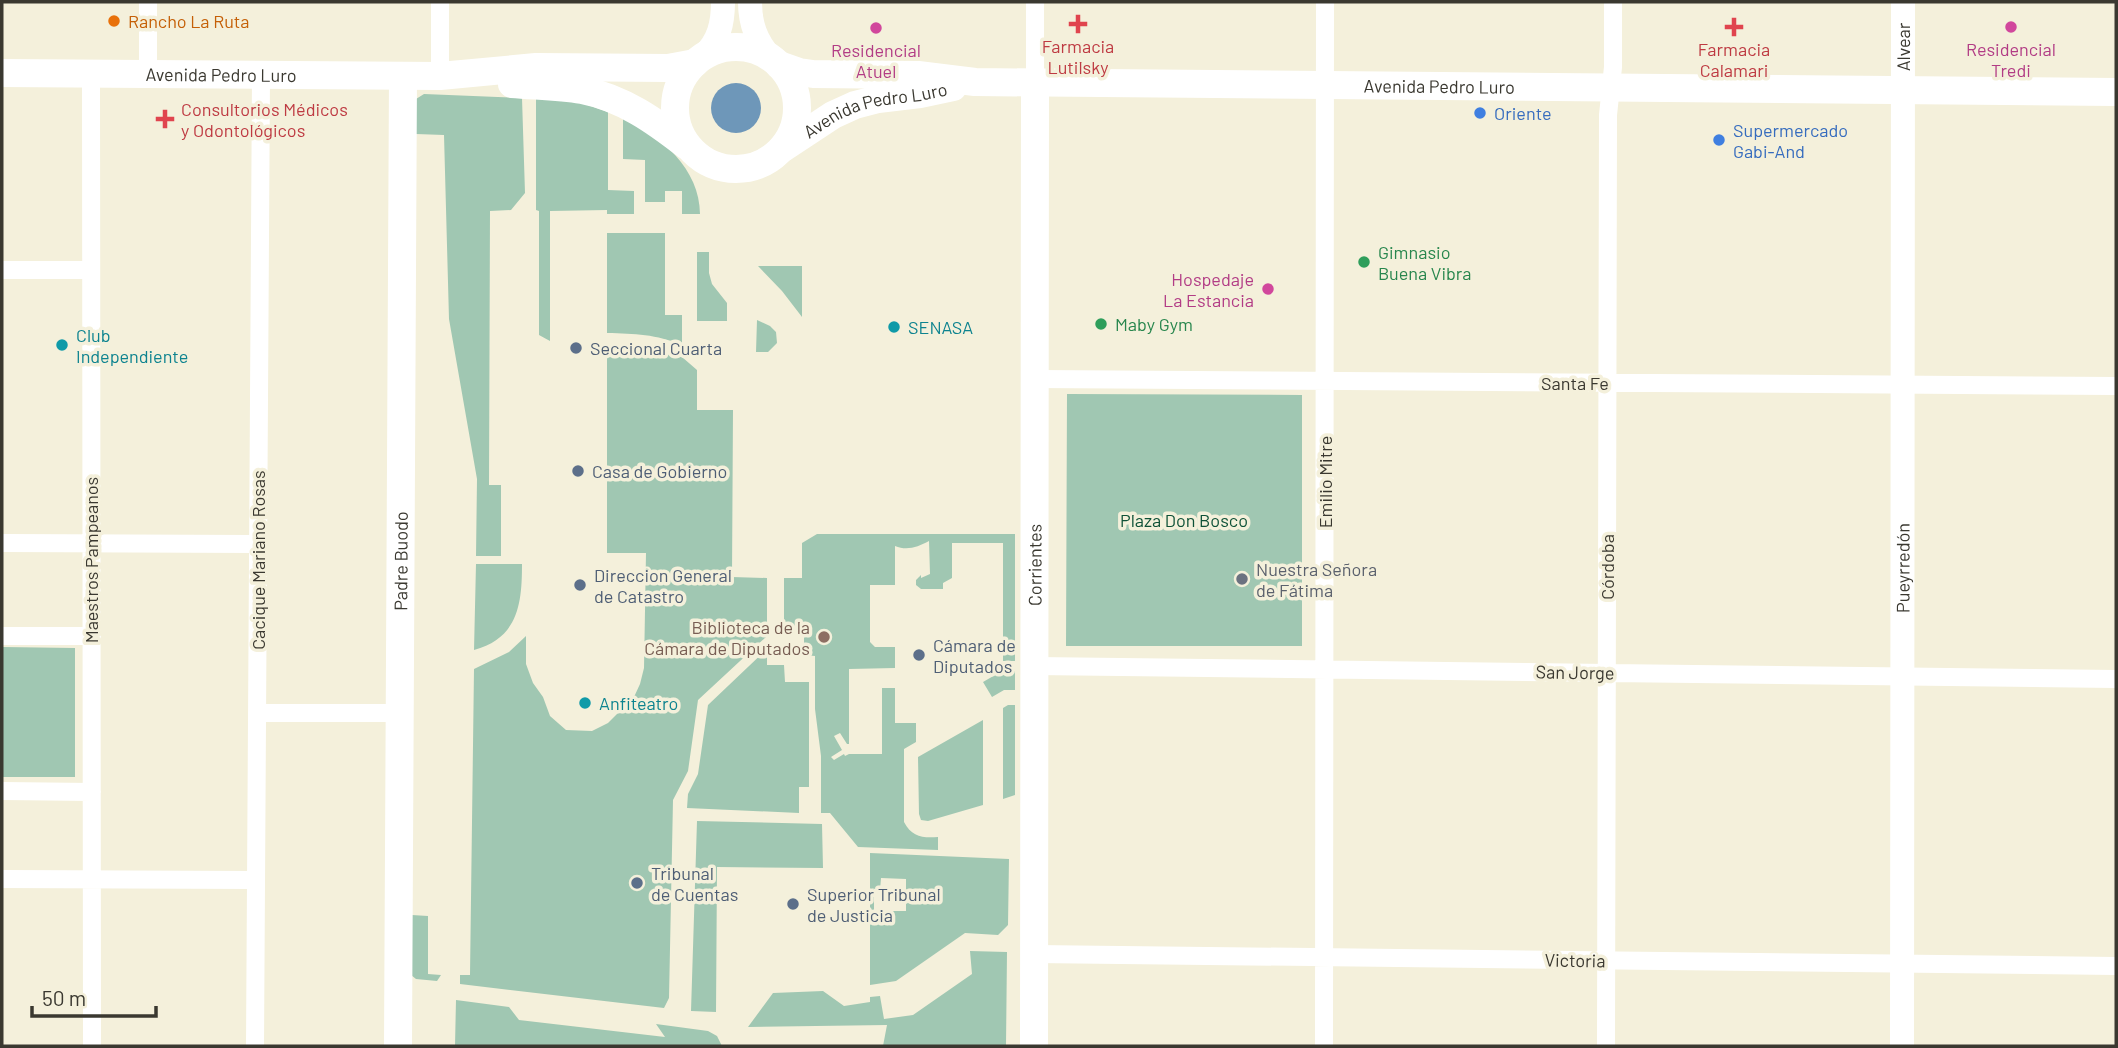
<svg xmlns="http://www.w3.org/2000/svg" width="2118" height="1048" font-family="Barlow,sans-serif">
<rect width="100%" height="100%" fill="#f4f0db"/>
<path fill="#a0c7b2" d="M424,94l98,4 3,95 -14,17 -21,1 -1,274h12v71h-25l1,-77 -28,-160 -5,-184 -28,-1v-35z
M536,98l40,3 32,11v78l26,1v23h-27v-4l-57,1v130l-11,-6v-124l-3,-1z
M623,117c38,19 77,52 77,97h-18v-23h-17v11h-20v-42l-22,-1z
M607,233h58v82h17v30c-26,-11 -47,-11 -75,-12z
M697,252h12v21l3,11 15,19v18h-30z
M758,266h44v51l-20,-26z
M757,320l13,6 6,6 1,11 -9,9h-12z
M607,351h41l34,6 15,13v40h36l-1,167 35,1v58l-69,64 -10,71 -15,29 -4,198 -5,10 -204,-24v-9h10l4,-306 35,-17 17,-16v28l7,19 10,14 7,19 16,14 26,1 16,-8 26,-26 6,-13 4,-16 2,-115h-39z
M1067,394l235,1v251h-236z
M817,534h198v127h-12v-118h-51v35l-9,5v6h-22l-5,-4v-5l5,-5v3l9,-4 -1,-33c-11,6 -22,10 -34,5v39h-25v57l5,5h20v21l-46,1v75h-2l-7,-11 -6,3 8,14 -11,7 3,3 10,-6 1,2 4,-2h33v-66h13v35h21v19l-12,7v73c8,15 18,16 34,15v13l-80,-3 -28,-34h-9v-57l-6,-47v-53l-11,-1v-25h-20v-52h18v-35z
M476,564h46c0,38 -3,74 -48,86z
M2,647l73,1v129h-73z
M767,649v16h17l1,17h24v105h-10v26l-112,-5 1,-14 10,-20 10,-69z
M1002,671h13v19h-11l-12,7 -9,-15z
M1008,705h7v90l-12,4v-91z
M983,720v85l-55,16 -7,-1 -2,-6 -1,-57z
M697,821l125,3 1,44 -106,-1 -1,145 -25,-1z
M870,853l139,6 -1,66 -10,10 -33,-2 -69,48 -26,4v-88h4v14h32v-32l-25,-1 -1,12h-10z
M412,915l16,1v58l13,1 -4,6 -21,-2 -5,-4z
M970,951l37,1 -1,94h-123l4,-21 -139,2 25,-34 50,-2 21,15 26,-4v-5l10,-1 4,23 29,-4 59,-41z
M456,1000l53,7 10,13 146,17 -9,-13 52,7 9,5 5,10h-267z"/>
<path fill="#6e97b9" d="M711 108a25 25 0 1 1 50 0a25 25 0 1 1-50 0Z"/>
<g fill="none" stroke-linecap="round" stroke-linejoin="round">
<path stroke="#fff" stroke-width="18" d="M148,2v72
M440,2v74
M1035,2v81
M91,74l1,972
M2,270h89
M1035,379l1081,7
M2,543l256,1
M2,636h90
M1034,666l1082,13
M257,713h143
M2,791l90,1
M2,879l254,1
M1034,954l1082,12
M255,1046l6,-971
M1324,1046l1,-1044
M1606,1046l2,-931 5,-48v-65"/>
<g stroke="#fff" stroke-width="24">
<path d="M750,2c0,22 6,39 21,56"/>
<path d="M703,56c16,-15 20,-33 20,-54"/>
<path id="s1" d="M1902,1046l1,-1044"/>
</g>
<g stroke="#fff" stroke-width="28">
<circle cx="736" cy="108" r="61"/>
<path id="s2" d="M779,65l20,7 14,2 105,1 57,7 1141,10"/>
<path id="s3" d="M2,73l438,3 96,-9 132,1 27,-5"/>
<path d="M512,84c23,2 47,2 70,6 41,8 73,31 105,56"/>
<path id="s4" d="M783,148l50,-33 22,-10 23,-6 42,-5 33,-7"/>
<path id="s5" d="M398,1046l5,-970"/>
<path id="s6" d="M1034,1046l1,-963"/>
</g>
</g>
<circle fill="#e8710a" stroke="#f4f0db" stroke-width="2.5" cx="114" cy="21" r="7"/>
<g fill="#e0444e" stroke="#f4f0db" stroke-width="2.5">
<path d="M1074.5 13.5h7v7h7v7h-7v7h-7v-7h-7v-7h7z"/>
<path d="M1730.5 16.5h7v7h7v7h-7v7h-7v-7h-7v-7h7z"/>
<path d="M161.5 108.5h7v7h7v7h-7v7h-7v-7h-7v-7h7z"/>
</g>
<g fill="#d1479c" stroke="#f4f0db" stroke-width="2.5">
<circle cx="2011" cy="27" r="7"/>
<circle cx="876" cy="28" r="7"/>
<circle cx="1268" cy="289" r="7"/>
</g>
<g fill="#3f7fe0" stroke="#f4f0db" stroke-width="2.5">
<circle cx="1480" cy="113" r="7"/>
<circle cx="1719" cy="140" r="7"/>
</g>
<g fill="#2e9e5b" stroke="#f4f0db" stroke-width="2.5">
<circle cx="1364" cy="262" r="7"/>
<circle cx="1101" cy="324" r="7"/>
</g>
<g fill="#0f9aa8" stroke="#f4f0db" stroke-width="2.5">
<circle cx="894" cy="327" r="7"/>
<circle cx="62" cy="345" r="7"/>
<circle cx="585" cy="703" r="7"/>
</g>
<g fill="#5c6f8a" stroke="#f4f0db" stroke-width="2.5">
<circle cx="576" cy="348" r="7"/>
<circle cx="578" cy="471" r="7"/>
<circle cx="580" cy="585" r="7"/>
<circle cx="919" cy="655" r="7"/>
<circle cx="637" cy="883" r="7"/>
<circle cx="793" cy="904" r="7"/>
</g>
<circle fill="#6b7280" stroke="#f4f0db" stroke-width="2.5" cx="1242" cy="579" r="7"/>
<circle fill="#8d6e63" stroke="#f4f0db" stroke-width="2.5" cx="824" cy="637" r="7"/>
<g text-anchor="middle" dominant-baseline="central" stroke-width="7" stroke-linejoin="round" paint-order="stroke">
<g font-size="18" fill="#c56008" stroke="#f4f0db" text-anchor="start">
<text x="128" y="21">Rancho La Ruta</text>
</g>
<g font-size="18" fill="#be3a42" stroke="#f4f0db">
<text x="1078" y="46">Farmacia<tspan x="1078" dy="21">Lutilsky</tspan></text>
<text x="1734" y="49">Farmacia<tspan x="1734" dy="21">Calamari</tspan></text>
<text x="181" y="109" text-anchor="start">Consultorios Médicos<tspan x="181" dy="21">y Odontológicos</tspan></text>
</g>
<g font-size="18" fill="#3a3830" stroke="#f4f0db">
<text stroke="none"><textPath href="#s1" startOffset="999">Alvear</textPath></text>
<text stroke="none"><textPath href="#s3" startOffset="219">Avenida Pedro Luro</textPath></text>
<text stroke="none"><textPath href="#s2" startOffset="662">Avenida Pedro Luro</textPath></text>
<text stroke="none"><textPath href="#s4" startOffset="102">Avenida Pedro Luro</textPath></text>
<text x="1575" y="383">Santa Fe</text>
<text transform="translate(1325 482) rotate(-90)">Emilio Mitre</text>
<text transform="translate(91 560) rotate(-90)">Maestros Pampeanos</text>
<text transform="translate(258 560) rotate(-90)">Cacique Mariano Rosas</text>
<text stroke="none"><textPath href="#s5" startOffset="485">Padre Buodo</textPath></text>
<text stroke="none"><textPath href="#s6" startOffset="481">Corrientes</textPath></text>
<text transform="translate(1607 567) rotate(-90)">Córdoba</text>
<text stroke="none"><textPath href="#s1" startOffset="478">Pueyrredón</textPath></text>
<text transform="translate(1575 672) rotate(1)">San Jorge</text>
<text transform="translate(1575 960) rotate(1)">Victoria</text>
</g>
<g font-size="18" fill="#b23c85" stroke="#f4f0db">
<text x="2011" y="49">Residencial<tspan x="2011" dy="21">Tredi</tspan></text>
<text x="876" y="50">Residencial<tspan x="876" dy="21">Atuel</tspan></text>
<text x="1254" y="279" text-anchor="end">Hospedaje<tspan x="1254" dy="21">La Estancia</tspan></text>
</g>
<g font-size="18" fill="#366cbe" stroke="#f4f0db" text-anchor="start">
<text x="1494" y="113">Oriente</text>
<text x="1733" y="130">Supermercado<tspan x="1733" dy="21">Gabi-And</tspan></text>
</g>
<g font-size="18" fill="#27864d" stroke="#f4f0db" text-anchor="start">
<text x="1378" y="252">Gimnasio<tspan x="1378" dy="21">Buena Vibra</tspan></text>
<text x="1115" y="324">Maby Gym</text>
</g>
<g font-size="18" fill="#0d838f" stroke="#f4f0db" text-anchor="start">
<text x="908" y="327">SENASA</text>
<text x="76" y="335">Club<tspan x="76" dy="21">Independiente</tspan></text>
<text x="599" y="703">Anfiteatro</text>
</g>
<g font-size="18" fill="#4e5e75" stroke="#f4f0db" text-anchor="start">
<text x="590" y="348">Seccional Cuarta</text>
<text x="592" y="471">Casa de Gobierno</text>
<text x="594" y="575">Direccion General<tspan x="594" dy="21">de Catastro</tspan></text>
<text x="933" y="645">Cámara de<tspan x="933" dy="21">Diputados</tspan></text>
<text x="651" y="873">Tribunal<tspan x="651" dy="21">de Cuentas</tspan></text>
<text x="807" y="894">Superior Tribunal<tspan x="807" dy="21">de Justicia</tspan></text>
</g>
<g font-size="18" fill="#0e5137" stroke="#f4f0db">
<text x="1184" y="520">Plaza Don Bosco</text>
</g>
<g font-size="18" fill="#5b616d" stroke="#f4f0db" text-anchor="start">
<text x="1256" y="569">Nuestra Señora<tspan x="1256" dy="21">de Fátima</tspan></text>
</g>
<g font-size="18" fill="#785e54" stroke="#f4f0db" text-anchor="end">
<text x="810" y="627">Biblioteca de la<tspan x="810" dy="21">Cámara de Diputados</tspan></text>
</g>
</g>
<rect width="2118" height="1048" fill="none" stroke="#3a3830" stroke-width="7"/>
<path d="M32 1006v10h124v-10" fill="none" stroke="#3a3830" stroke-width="3.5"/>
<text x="42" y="1006" font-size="21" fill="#3a3830" stroke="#f4f0db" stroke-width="5" paint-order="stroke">50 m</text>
</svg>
